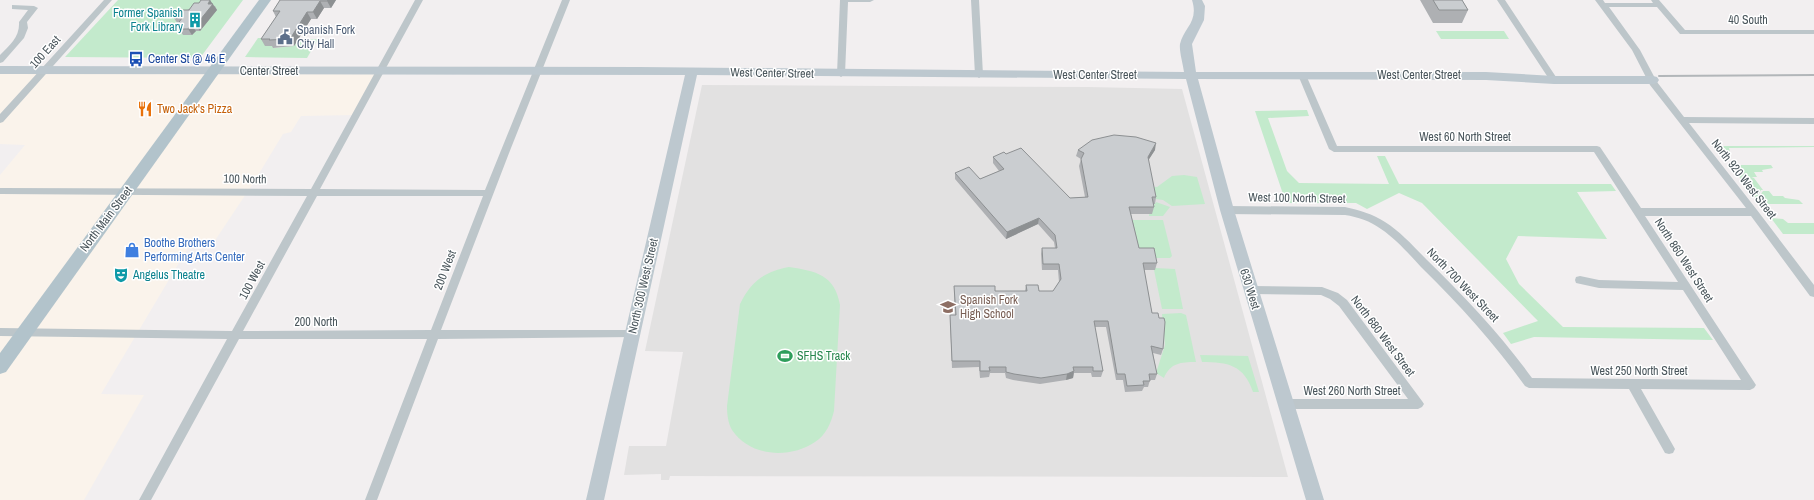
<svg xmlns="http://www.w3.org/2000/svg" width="1814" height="500" font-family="'Archivo Narrow',sans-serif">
<rect width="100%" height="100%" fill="#f2eff0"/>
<path fill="#faf3eb" d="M0,70l380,2 -24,43 -55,1 -10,16 -8,2 -31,51 -38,57 -22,-1 -91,153 43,1 -60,105h-84v-325l25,-30 -25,-1z"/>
<path fill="#e2e1e1" d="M702,85l386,2 94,2 106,388 -618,-1 -1,4h-8v-6l-37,1 5,-29h37l17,-94 -38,-1z"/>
<path fill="#c3eacc" d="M118,0h125l-43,58 -135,-1z
M1436,31h68l5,8h-68z
M258,38h11l5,10 20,-2 4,-6 20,-1 -11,19 -62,-1z
M1307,110l2,6 -41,2 19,53 12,12 90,1 -12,-28h8l14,28h212l5,7 -39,1 30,47 -89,-3 -12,23 13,25 44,43 141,1 9,12 -179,-3 -23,7 -8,-11 35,-12 -116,-118 -23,-10 -32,16 -11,-6h-70l-31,-92z
M1715,146h99v1l-85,1 1,4h-10z
M1730,165h41l2,3 -11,2 1,2h-9l3,5h-6l-19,-9z
M1734,170l20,8 9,12h-2l-5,9z
M1184,175l13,2 8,27 -33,2 -9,-6 -8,-1 -9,-13 11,1 15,-11z
M1763,191h6l4,5h10l2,2 14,2 4,4h-43l-3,-4z
M1156,202l14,5 -7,9h-14l1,-12 6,-1z
M1771,218l12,1 5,4h26v11h-31z
M1129,220h34l9,36 -2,2h-17l-16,-3z
M789,267c27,4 46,8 51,38l-6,106c-3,12 -8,24 -19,31 -25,17 -65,15 -83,-12 -4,-7 -5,-16 -5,-24l13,-102c11,-23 24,-32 49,-37z
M1155,268l20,1 8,40h-21l-8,-39z
M1181,313l5,2 10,47c-15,0 -26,1 -32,16l-8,-5 9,-28 -3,-31z
M1200,355l48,1 11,36h-6c-9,-27 -25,-30 -51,-30z"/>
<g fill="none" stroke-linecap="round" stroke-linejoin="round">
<path fill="#bdc6ca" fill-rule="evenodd" d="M104,0h8l-109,122 -3,1v-9z
M415,0h8l-103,189 165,1 77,-190h8l-59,148 -70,182h190l4,1 1,3 -1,3 -197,2 -61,161h-12l62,-161h-188l-88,161h-12l88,-161 -227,-3v-8l232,3 75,-135 -307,-2v-6l311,1zM317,196h166l-52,134 -188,1z
M840,0h34l-4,2h-22l-3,72 -4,3 -4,-3z
M971,0h8l4,75 -4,3 -4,-3z
M1497,0h8l53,80 -1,2h-6z
M1595,0h8l2,3h48l-2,-3h8l26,30h129v4h-134l-23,-27h-48l31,43 17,32 27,35 130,1v6l-125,-1 68,87 57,75v12l-4,-1 -59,-80h-106l111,169 -2,3 -4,2 -109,-1 34,60 -2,4 -4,1 -4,-1 -36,-64 -100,-1 -4,-2c-31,-43 -66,-82 -104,-119 -12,-13 -25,-28 -40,-38 -11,-8 -23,-12 -36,-14l-118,-1 -5,-4 5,-4 118,1c14,3 28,7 40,15 16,10 29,25 42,38 38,37 74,75 105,118l209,2 -58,-90 -84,-2 -23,-5 -1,-3 1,-3 4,-1 19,4 79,2 -84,-130h-260l-5,-3 -31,-74 4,-3 4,3 31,71h260l3,1 41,61h105l-96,-123 -18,-35z
M12,5l22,1 4,2 -11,14 1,6 -4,10 -21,24 -3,1v-8c10,-10 20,-18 19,-33l9,-12 -16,-1z
M1251,286l71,1 16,6 9,7 75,101 2,3 -2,3 -4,2h-132l-4,-2 -2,-3 2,-3 4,-2h122l-69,-93 -9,-7 -9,-4 -70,-1 -4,-1 -1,-3 1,-3z"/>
<path fill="#bdc8cf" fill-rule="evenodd" d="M1192,0h10l3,6 -1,14 -12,24 4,28h290l68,4h99l4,1 2,3 -2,3 -4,1h-99l-68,-4 -288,-1 36,131 90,290h-18l-86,-290 -34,-131 -489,-4 -93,425h-18l99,-425 -685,-1v-8l640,1 544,5c-1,-8 -5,-21 -4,-28 4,-17 19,-22 12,-44z"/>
<path fill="#b2c3cb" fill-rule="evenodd" d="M259,0h12l-265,372 -6,2v-21z"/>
<path stroke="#b2b6b9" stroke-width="2" d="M1659,76l155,-1"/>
</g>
<path fill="#aeb0b3" d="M280,0h56l-5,8h-7l-7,11h-6l-17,27 -21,2 -1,-2h-7l-4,-7 15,-22 -3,-6z
M1420,0h42l6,10 -6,13h-29z
M199,3l16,3 2,4 -17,21h-4l-4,4h-9l-4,-6v-1l-2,-3 1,-1 -4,-6z
M1078,150h77l-7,10 8,37 -1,7h-2l1,3 -2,7h-21l8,34 18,15 -2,7h-11l8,43 11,36 -2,6 -8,-2 4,21 -2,6h-5l-2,7h-4l-2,4 -17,1 -2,-12h-7l-10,-53h-11l8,44 -2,6h-9l-1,-4h-17l-1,5 -7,2 -26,4 -27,-4 -7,-2 -1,-5h-15l-1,4 -9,1 -1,-11 -27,1 -2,-47v-6h5l-1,-23v-6l41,5h30l1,-6 13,6h14l6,-9 -1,-12h-16l-1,-16 1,-6h13l-1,-6 -16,-18 -32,15 -51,-60v-6l25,6 19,-8 -6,-8v-6l13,-3 64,44 15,-1 -6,-31 2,-7 -5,-3z"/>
<path fill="#8d9092" d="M210,0l7,10 -17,21 -4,-6 12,-21z
M328,0h8l-5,8 -4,-7z
M320,1l4,7 -7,11 -4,-7z
M307,12l4,7 -17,27 -4,-7z
M191,25l5,6 -4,4 -4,-6z
M1156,143l-1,7 -9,14 2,-7z
M1039,218l-1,6 -32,15 1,-7z
M1074,371l-1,7 -7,2 1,-6z"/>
<path fill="#cacdd0" stroke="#8d9092" d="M201,0h9l-2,4h5l-17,21h-5l-3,4h-9l3,-4h-5l5,-7h-8l7,-8h8l5,-7h5z
M280,0h48l-1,1h-7l-7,11h-6l-17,27 -21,1 1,-1h-9l19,-28h-7z
M1433,0h29l6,10h-29z
M1114,135l22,2 20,6 -8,14 8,40h-4l2,10h-25l10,41h15l3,15h-14l9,50h6l1,5h5l1,4 -2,27 -12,-3 6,28h-8l1,7h-7l1,4 -17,1 -2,-12h-8l-9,-53h-14l9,50h-10v-4h-20l1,4 -7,3 -26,4 -27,-4 -8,-2v-5h-17l1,4h-10v-10h-28l-2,-46h6l-2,-29h41v5h32l-1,-6h12l1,6h14l8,-12 -2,-15h-16l-1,-16h15l-2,-13 -16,-17 -32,14 -52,-59 14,-6 11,12 24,-10 -11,-12 11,-5 2,2 15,-6 49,50 18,-1 -7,-38 3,-6 -6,-3 14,-10z"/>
<defs>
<g id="building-bare" transform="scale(1.2)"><path d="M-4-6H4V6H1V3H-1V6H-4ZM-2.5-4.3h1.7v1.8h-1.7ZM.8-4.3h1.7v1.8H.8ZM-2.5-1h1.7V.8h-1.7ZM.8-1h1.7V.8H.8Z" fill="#0f9aa8" stroke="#fff" stroke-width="2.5" paint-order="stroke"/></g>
<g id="civic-bare" transform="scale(1.2)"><path d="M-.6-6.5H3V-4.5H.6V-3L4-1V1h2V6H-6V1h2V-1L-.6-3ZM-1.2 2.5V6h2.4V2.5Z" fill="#5c6f8a" stroke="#fff" stroke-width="2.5" paint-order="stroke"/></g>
<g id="bus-bare" transform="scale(1.2)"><path d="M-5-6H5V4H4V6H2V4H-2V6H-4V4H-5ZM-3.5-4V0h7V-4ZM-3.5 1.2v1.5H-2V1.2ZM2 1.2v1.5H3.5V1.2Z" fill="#1a4fb4" stroke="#fff" stroke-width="2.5" paint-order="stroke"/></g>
<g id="restaurant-bare" transform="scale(1.2)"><path d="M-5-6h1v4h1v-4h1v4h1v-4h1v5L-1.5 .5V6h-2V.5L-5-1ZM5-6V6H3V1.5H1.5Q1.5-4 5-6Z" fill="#e8710a" stroke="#fff" stroke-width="2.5" paint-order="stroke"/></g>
<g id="shop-bare" transform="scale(1.2)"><path d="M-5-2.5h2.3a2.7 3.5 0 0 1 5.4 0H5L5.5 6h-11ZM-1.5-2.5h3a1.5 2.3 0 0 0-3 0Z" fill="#3f7fe0" stroke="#fff" stroke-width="2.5" paint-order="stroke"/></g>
<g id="theatre-bare" transform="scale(1.2)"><path d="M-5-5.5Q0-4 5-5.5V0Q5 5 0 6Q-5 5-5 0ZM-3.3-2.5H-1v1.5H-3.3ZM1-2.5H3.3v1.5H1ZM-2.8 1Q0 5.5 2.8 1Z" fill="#0f9aa8" stroke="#fff" stroke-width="2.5" paint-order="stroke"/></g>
<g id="school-bare" transform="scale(1.2)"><path d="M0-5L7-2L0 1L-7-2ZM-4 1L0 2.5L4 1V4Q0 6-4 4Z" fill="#8d6e63" stroke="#fff" stroke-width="2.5" paint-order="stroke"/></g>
<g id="stadium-bare" transform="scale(1.2)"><path d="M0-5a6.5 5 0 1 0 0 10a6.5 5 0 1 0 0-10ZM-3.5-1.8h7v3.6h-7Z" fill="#2e9e5b" stroke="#fff" stroke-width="2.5" paint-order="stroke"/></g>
</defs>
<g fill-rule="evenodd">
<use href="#building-bare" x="195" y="20"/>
<use href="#civic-bare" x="285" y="37"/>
<use href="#bus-bare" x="136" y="59"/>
<use href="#restaurant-bare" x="145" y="109"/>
<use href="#shop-bare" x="132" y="250"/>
<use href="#theatre-bare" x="121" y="275"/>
<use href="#school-bare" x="948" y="307"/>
<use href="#stadium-bare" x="785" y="356"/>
</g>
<g text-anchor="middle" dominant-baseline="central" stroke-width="3" stroke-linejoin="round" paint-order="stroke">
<g font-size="12" fill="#0d838f" stroke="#fff" text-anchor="end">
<text x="183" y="13">Former Spanish<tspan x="183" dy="14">Fork Library</tspan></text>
<text x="133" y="275" text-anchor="start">Angelus Theatre</text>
</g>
<g font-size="12" fill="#49555b" stroke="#fff">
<text x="1748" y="20">40 South</text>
<text transform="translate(45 52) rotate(-48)">100 East</text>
<text x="269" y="71">Center Street</text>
<text transform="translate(772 73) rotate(1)">West Center Street</text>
<text x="1095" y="75">West Center Street</text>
<text x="1419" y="75">West Center Street</text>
<text x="1465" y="137">West 60 North Street</text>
<text transform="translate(245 179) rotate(1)">100 North</text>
<text transform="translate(1744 179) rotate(52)">North 920 West Street</text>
<text transform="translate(1297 198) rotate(1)">West 100 North Street</text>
<text transform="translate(106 219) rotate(-53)">North Main Street</text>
<text transform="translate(1684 260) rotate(57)">North 860 West Street</text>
<text transform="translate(445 270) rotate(-69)">200 West</text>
<text transform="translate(252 280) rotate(-62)">100 West</text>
<text transform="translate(1463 285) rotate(46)">North 700 West Street</text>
<text transform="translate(643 286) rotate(-77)">North 300 West Street</text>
<text transform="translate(1250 289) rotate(73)">630 West</text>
<text x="316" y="322">200 North</text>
<text transform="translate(1383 336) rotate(53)">North 680 West Street</text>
<text x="1639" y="371">West 250 North Street</text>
<text x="1352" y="391">West 260 North Street</text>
</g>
<g font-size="12" fill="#4e5e75" stroke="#fff" text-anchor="start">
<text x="297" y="30">Spanish Fork<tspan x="297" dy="14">City Hall</tspan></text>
</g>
<g font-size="12" fill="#164399" stroke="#fff" text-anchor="start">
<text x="148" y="59">Center St @ 46 E</text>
</g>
<g font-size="12" fill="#c56008" stroke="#fff" text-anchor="start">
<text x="157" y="109">Two Jack's Pizza</text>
</g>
<g font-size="12" fill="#366cbe" stroke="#fff" text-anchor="start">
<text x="144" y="243">Boothe Brothers<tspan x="144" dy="14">Performing Arts Center</tspan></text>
</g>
<g font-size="12" fill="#785e54" stroke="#fff" text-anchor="start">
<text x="960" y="300">Spanish Fork<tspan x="960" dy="14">High School</tspan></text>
</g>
<g font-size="12" fill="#27864d" stroke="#fff" text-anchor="start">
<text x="797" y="356">SFHS Track</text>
</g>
</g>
</svg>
